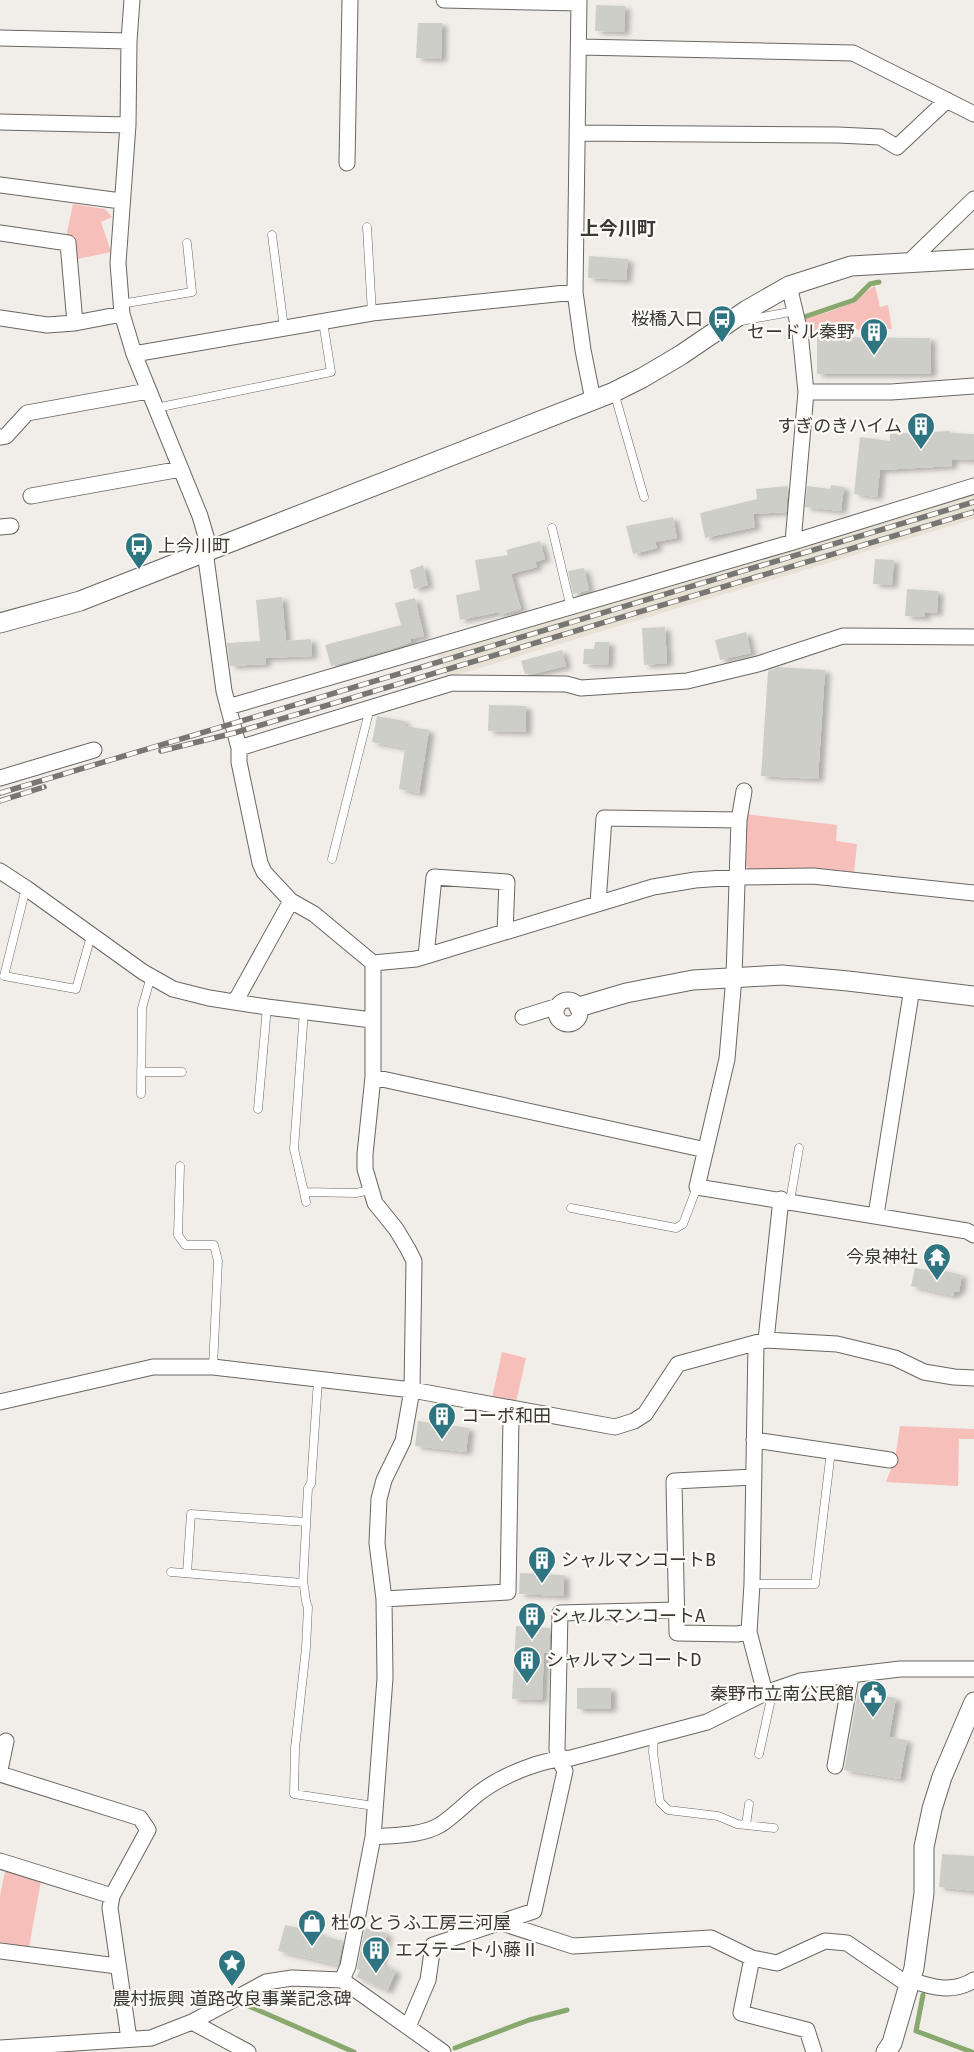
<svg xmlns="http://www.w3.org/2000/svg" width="974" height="2052" font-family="'Fira Sans','Noto Sans JP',sans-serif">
<defs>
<filter id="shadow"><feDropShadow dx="5.5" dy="3" stdDeviation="2.5" flood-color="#0004"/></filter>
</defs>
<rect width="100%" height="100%" fill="#f1eee9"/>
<path fill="#e8e2d6" d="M974,495v24l-527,159 -10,-23z"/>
<path fill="#f6bfb9" d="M73,204l32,5 7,8 -11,5 10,30 -34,7 -11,-22z
M875,286l5,21 8,-2 4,24 -85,2 -3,-12c16,-5 34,-9 49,-17 9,-4 12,-12 22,-16z
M745,814l92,11 -1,16 21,3 -3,28 -29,-3h-76l-7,-7z
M502,1352l24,6 -10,44 -24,-4z
M900,1426l74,3v10h-15l-1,47 -72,-4 9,-23z
M5,1871l36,10 -12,66 -29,-5v-46z"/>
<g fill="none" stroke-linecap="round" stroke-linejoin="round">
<path stroke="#88a86e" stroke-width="5" d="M804,317l50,-17 16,-16 9,-2
M923,1995l-7,36 56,21
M244,2004l110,48
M455,2048l74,-28 38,-10"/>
</g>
<path fill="#cecec8" filter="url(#shadow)" d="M596,5l29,1 -1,26 -29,-1z
M418,23h24l-1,36 -25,-1z
M589,256l39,3 -2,21 -38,-2z
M817,337l113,1 1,36h-114z
M950,431l1,2 23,1v26l-22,-1v7l-72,4 -3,27 -23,-3 6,-57 30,4v-7z
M831,485l13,2 -3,24 -36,-4 2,-21 23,3z
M788,486l-2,26 -33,2 2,13 -50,11 -5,-25 57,-14 -1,-10z
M673,517l4,21 -22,4 2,6 -24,6 -7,-28z
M540,541l5,18 -10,3 2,5 -26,7 10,35 -21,6 -1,-3 -39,8 -4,-25 24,-5 -5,-30 33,-5 -2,-5z
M875,559l19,1 -2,25 -19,-1z
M423,565l5,20 -14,4 -4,-19z
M584,568l5,22 -16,4 -5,-23z
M907,589l31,2 -1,22 -12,-1v5l-20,-1z
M282,597l4,44 25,-2 1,17 -47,2 1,6 -36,2 -3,-23 33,-2 -4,-41z
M415,598l9,38 -13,3v3l-20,7 -60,17 -6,-21 76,-20 -6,-22z
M665,627l2,36 -23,2 -2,-37z
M746,632l5,21 -31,7 -5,-20z
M595,642h14l-1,23 -25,-1 1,-15h10z
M562,650l4,16 -33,8h-8l-4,-13z
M778,667l47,3 -7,109 -57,-3 7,-105z
M489,705l37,1v26l-38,-1z
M377,716l28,5 -1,5 25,4 -10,63 -20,-4 6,-41 -33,-6z
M915,1268l22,4v-3l25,6 -3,17h-5l-1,4 -42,-10z
M418,1421l51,7 -3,24 -51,-6z
M520,1573l44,2v21l-45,-2z
M516,1626l34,2 -1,25h-5l-2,47 -30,-1z
M577,1688h34v21h-34z
M858,1691l38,7 -7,39 18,3 -7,39 -56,-9z
M942,1854l32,2v35l-35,-4z
M285,1925l38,9v2l20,5 -5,24 -60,-14z
M365,1928l22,5 -7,30 16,8 -9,20 -31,-14 4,-7 -3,-1z"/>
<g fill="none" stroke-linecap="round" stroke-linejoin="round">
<g stroke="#696762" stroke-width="9">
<path id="service" d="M367,227l5,86
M272,235l12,93
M121,304l71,-12 -5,-49
M741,321l54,-10
M614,392l30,105
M156,408l175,-36 -8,-50
M552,528l19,80
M332,859l38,-151
M26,888l-22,88 72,13 15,-53
M304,1011l-10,138 10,43 52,1 14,-3
M141,1072h41
M141,1094l1,-86 9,-32
M258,1109l9,-102
M180,1166l-2,69 7,10h29l4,16 -5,106
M304,1192l2,10
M790,1201l9,-53
M571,1208l105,20 7,-4 14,-37
M318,1380l-7,104 -3,4 -5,95c3,8 1,17 5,24l-2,41 -11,100 -1,46 80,12
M171,1572l132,11
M187,1573l4,-59 115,8
M752,1584h63l16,-133
M654,1737l-1,15 7,50 8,8 50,6 19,8 37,4
M759,1754l14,-64
M746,1825l3,-21"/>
</g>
<g stroke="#696762" stroke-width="17">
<path id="minor" d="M132,0l-3,41 -1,84 -10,138 4,51 12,40 66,162 10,34
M444,0l135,3
M579,0l-4,292 8,58 10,50
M0,38l129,3
M580,47l273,6 121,61
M0,122l128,3
M577,133l261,2 42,2 17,10 50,-47
M347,163l3,-163
M0,185l121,16
M0,233l68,10 7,80
M908,263l66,-64
M789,286l11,46 6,60 -13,150
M0,318l47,7 28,-2 47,-9
M134,354l238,-41 203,-21
M806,392h85l83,-6
M0,437l6,-1 21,-23 121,-22
M31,496l150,-27
M0,527l11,-1
M205,551l19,140 15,57v14l21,101 4,9 27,29 23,13 59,49 43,-4 237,-72 42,-7 43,-3 75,-1 161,17
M228,707l565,-165 181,-56
M239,748l213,-65 114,1 15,4 106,-7 71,-17 85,-28 131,1
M0,778l94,-28
M739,820l5,-29
M0,871l26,17 117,84 30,17 36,9 58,9 105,13
M598,903l6,-85 135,2 -5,157 -7,82 -30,128 270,44 7,4
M426,956l8,-79 73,5 -2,50
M556 1012a12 12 0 1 1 24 0a12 12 0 1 1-24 0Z
M235,1002l56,-101
M523,1017l35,-11
M373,1077l333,73
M876,1215l36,-227
M766,1340l15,-141
M756,1343l-4,241 -3,48 16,61
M0,1402l153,-35h60l199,23 203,37 19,-6 11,-7 33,-50 88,-24 71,4 58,14 29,14 30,5 20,1
M754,1440l136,20
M384,1599l124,-7 3,-174
M749,1632l-12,2 -60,-1 -3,-152 80,-4
M835,1766l16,-90
M0,1770l6,-29
M0,1774l140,44 8,12 -36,66
M373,1837c22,-2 48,-1 67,-12 14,-9 26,-22 39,-32 22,-17 64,-35 92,-35l136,-36 58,-29 35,-12 100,-12h74
M0,1861l112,35 -2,12 19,131
M502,1923l71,23 138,-8 41,20 25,5 48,-22 22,2 63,43
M0,1951l117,15
M752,1958l-11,55 66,17 7,22
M342,1980l6,-14 25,-129 12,-159 -1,-79 -7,-56 2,-44 5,-19 19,-39 9,-51 2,-129 -6,-12 -12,-20 -21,-26 -10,-34v-15l8,-77v-114
M911,1980c22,8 42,13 63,0
M192,2022l56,30
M408,2027l20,-47 5,-35 101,-34 31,-140 -7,-13 -1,-9 3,-136 116,-3
M0,2048l151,-10 41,-16 74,-40 26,-4 50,2 101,72"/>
</g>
<g stroke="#696762" stroke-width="21">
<path id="tertiary" d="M0,623l80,-22 534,-209 28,-14 39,-23 66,-45 42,-24 62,-20 123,-7
M579,1007l47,-14 67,-13 89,-5 66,6 126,15
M886,2052l6,-9 22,-75 10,-75v-46l8,-38 10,-32 32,-75"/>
</g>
<use href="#service" stroke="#fff" stroke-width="8"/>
<use href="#minor" stroke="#fff" stroke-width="15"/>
<use href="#tertiary" stroke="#fff" stroke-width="19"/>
<g stroke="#787673" stroke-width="5.5">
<path id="rail" d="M161,751l73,-18 740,-221
M0,793l974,-291
M0,801l44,-14"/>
</g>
<use href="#rail" stroke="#fefbf6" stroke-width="4" stroke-dasharray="11" stroke-linecap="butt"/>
</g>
<defs>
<g id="bus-pin" transform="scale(1.4375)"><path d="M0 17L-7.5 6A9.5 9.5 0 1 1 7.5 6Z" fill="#2e7481" stroke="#fefbf6"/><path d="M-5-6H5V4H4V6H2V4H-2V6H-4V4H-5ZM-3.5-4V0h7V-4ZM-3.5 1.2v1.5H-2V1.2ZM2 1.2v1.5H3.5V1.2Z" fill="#fff"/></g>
<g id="building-pin" transform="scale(1.4375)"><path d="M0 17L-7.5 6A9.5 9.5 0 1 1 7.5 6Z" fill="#2e7481" stroke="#fefbf6"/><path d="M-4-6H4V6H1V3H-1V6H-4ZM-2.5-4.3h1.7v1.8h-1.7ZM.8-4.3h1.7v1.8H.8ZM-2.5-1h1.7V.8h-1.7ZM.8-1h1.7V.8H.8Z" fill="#fff"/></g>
<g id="temple-pin" transform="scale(1.4375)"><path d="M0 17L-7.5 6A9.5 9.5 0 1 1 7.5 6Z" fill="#2e7481" stroke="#fefbf6"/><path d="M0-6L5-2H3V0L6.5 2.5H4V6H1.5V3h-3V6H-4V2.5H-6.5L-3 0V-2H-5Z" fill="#fff"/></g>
<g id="civic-pin" transform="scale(1.4375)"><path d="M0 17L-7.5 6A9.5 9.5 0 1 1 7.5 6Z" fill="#2e7481" stroke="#fefbf6"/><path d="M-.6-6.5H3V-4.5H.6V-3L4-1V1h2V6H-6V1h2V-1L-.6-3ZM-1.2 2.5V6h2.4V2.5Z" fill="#fff"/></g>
<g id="shop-pin" transform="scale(1.4375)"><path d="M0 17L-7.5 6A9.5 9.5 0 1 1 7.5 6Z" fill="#2e7481" stroke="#fefbf6"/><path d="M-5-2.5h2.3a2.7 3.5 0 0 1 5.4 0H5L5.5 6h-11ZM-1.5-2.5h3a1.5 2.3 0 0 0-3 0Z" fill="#fff"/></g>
<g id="sight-pin" transform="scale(1.4375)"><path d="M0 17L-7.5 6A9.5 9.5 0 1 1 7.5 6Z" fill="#2e7481" stroke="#fefbf6"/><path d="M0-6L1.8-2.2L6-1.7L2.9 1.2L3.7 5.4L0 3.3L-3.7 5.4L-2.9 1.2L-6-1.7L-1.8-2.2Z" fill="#fff"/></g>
</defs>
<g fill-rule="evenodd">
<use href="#bus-pin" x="722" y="319"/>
<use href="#building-pin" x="874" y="332"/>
<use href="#building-pin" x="921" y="426"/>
<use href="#bus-pin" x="139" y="546"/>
<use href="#temple-pin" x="937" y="1257"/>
<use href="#building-pin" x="442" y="1416"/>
<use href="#building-pin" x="542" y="1560"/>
<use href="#building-pin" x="532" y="1616"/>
<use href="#building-pin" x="527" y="1660"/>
<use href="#civic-pin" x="873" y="1694"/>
<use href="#shop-pin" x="312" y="1923"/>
<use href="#building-pin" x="376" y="1950"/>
<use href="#sight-pin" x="232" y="1963"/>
</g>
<g text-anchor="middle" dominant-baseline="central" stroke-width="4.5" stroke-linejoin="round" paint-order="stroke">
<g font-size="18" fill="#3a3937" stroke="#fefbf6" text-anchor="start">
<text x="703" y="319" text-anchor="end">桜橋入口</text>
<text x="855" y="332" text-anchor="end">セードル秦野</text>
<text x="902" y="426" text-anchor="end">すぎのきハイム</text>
<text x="158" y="546">上今川町</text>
<text x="918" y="1257" text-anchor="end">今泉神社</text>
<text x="461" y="1416">コーポ和田</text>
<text x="561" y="1560">シャルマンコートB</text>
<text x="551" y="1616">シャルマンコートA</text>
<text x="546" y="1660">シャルマンコートD</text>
<text x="854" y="1694" text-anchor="end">秦野市立南公民館</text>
<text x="331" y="1923">杜のとうふ工房三河屋</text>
<text x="395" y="1950">エステート小藤Ⅱ</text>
<text x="232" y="1999" text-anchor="middle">農村振興 道路改良事業記念碑</text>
</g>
<g font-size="19" font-weight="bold" fill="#3a3937" stroke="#fefbf6">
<text x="618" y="228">上今川町</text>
</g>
</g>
</svg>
